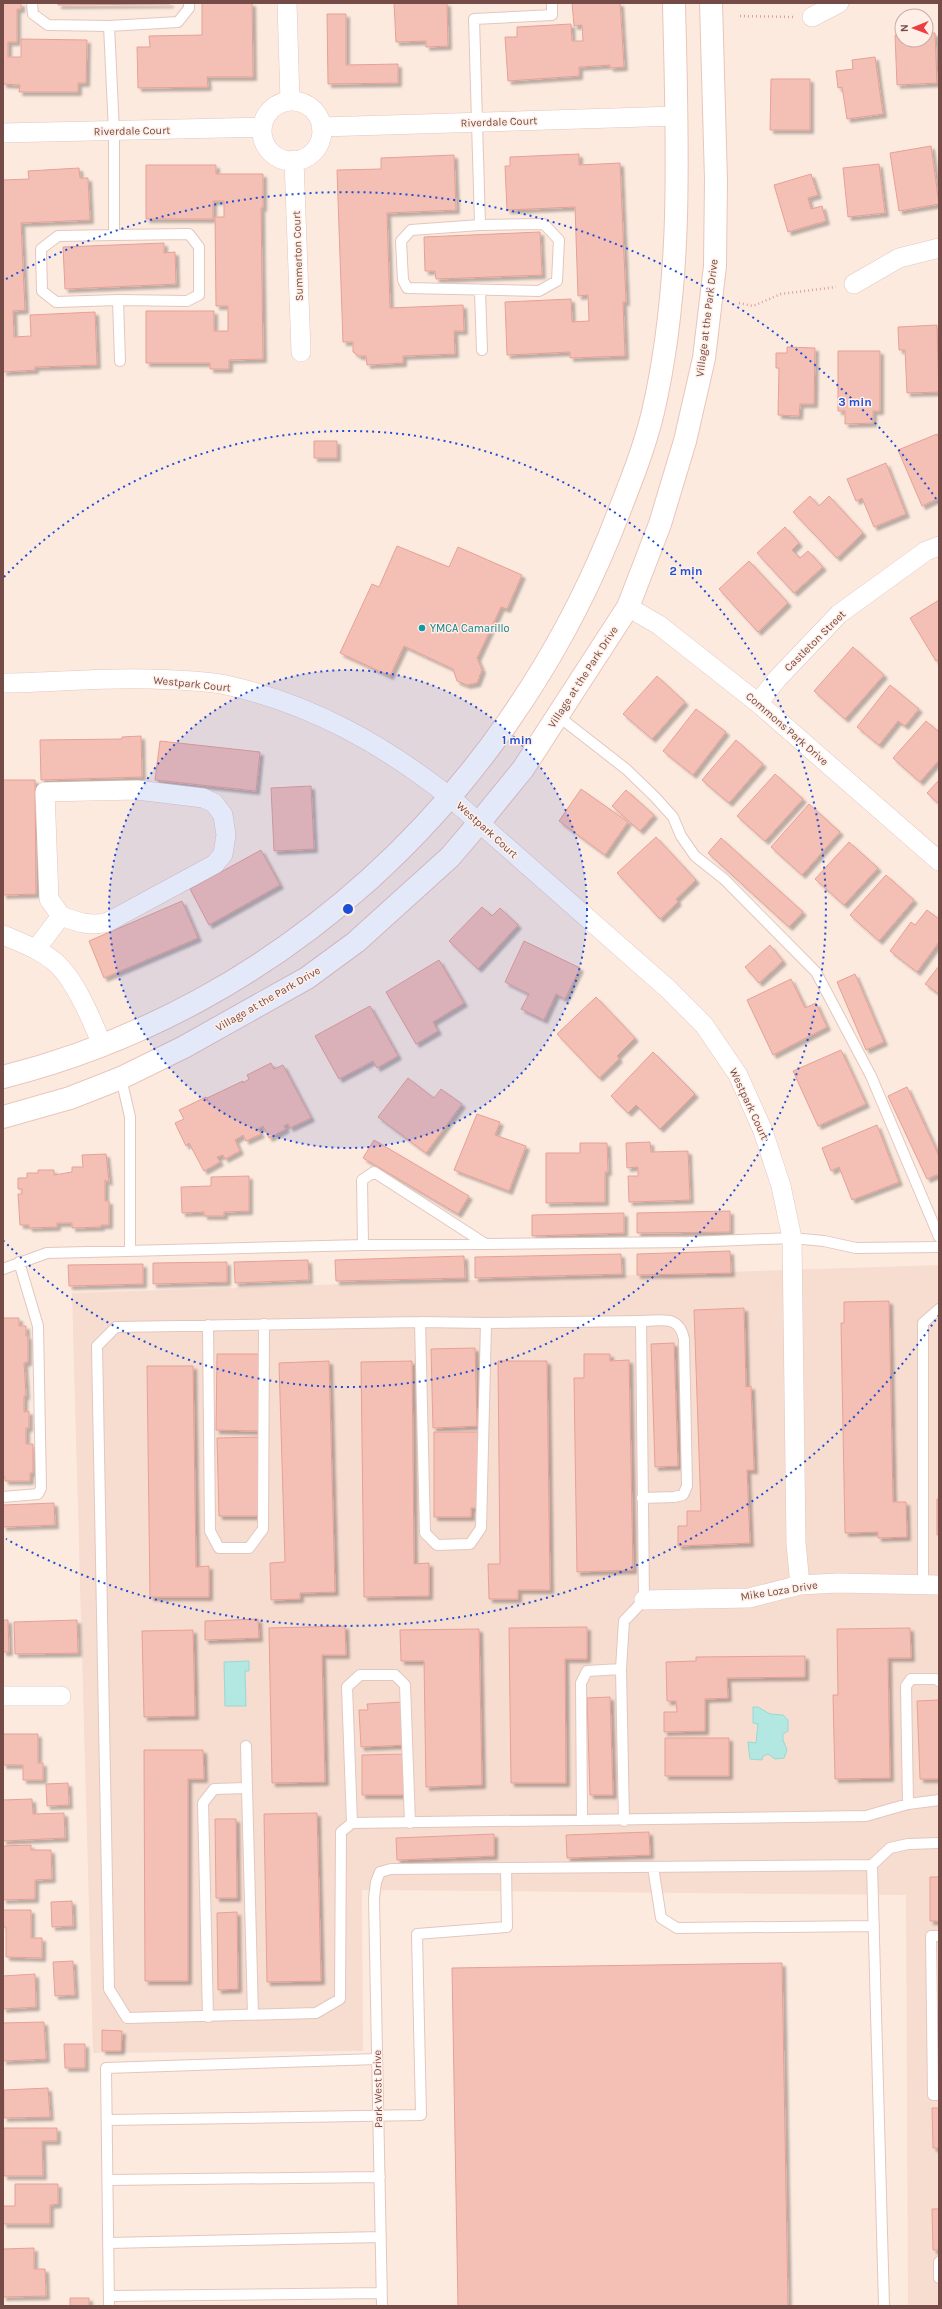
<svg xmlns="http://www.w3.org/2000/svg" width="942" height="2309" font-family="Karla,sans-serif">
<defs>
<filter id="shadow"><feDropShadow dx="3.5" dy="3.5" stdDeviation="1" flood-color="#0004"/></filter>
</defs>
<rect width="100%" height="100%" fill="#fdeadf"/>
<path fill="#f7dcd0" d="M939,1265v1041h-31l-2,-411 -544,-5 1,161 -270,2 -21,-760z"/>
<path fill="#b3e7e2" stroke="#99d9d3" d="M249,1661v10h-4l1,35h-21l-1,-44z
M753,1707h5l12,7 13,1 5,5v11l-5,3v6l4,10 -3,8 -9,1 -7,-5 -5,2 -1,4 -12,-1 -2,-17 8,1 2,-19 -5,-1z"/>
<path fill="#f4bfb5" stroke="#e7a095" filter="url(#shadow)" d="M3,3h18v6h-4v33h-9v15h13v-18l66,1 -1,43h-8v9h-59l1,-7 -17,-1z
M58,3h112v1l-112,1z
M202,3h50l1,74h-46l1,10 -70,1 -1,-41h13l-1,-11 53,-1z
M394,3h53l1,43 -22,1v-6l-30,1z
M572,3h48l4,64 -14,1v-3l-31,2v9l-71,5 -3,-44h12v-10l54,-3 1,17h11l-1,-16 -8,1z
M327,14h19v51l52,-1v19l-70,1z
M926,33h9l2,50 -40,2 -2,-50 7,-1v6h24z
M875,57l8,57 -36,5 -5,-32 -4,1 -2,-17 17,-2 -1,-9z
M771,79h39v51h-40z
M931,146l8,58 -40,7 -9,-58z
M579,154v11l41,-2 6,139h-3l2,54 -55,2v-6l-63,3 -2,-53 66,-3 1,23 17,-1 -1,-26 -10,1 -3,-89 -68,3 -2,-44h5v-9z
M454,155l2,55 -69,3 3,95 73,-3 1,26h-10l1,23 -52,2v7l-36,2 -1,-9h-7l-6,-4v-10h-10l-6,-172 44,-1v-11z
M879,164l6,49 -37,4 -5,-49z
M146,165h70v9h47v34h-2l2,151 -34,1v9h-19v-6h-64v-52h68v20h14v-25h-12l-1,-89h9v-16h-11v18h-67z
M79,168l1,10h8l2,42 -69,3 4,87 -12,1 1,26 17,-1 -1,-21 65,-3 2,53 -62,2v3l-32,2v-192l26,-1 -1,-8z
M811,174l7,21 -10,3 3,11 11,-3 4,15 -38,11 -14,-47z
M540,232l2,43 -106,4 -1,-8h-10l-1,-34z
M164,243v10l11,-1 1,32 -111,5 -2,-42z
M937,325l2,67 -32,1 -2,-43h-6l-1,-23z
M787,347l28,1 -1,56h-14l-1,12 -21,-1 1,-47h-3v-15h11z
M838,351h42v60h-7v12l-28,1v-13h-7z
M937,434l2,4v60l-17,8 -24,-56z
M314,441h23v17h-23z
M886,463l20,51 -32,13 -12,-29 -6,3 -9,-22z
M810,496l9,10 10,-10 34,37 -26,25 -44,-46z
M785,527l14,16 -7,7 8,8 8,-7 15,16 -29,26 -37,-40z
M397,546l52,21 9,-20 64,28 -15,34 -6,-2 -24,51 5,12 -5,13 -10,2 -10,-4 -4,-12 -49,-23 -14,30 -50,-23 32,-69 7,3z
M749,561l39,42 -30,29 -39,-43z
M939,600v59l-3,2 -26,-43z
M853,647l31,28 -39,44 -31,-28z
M657,676l28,26 -33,37 -29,-25z
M890,685l29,24 -14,17 -7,-5 -19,24 -22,-18z
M696,709l30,23 -33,43 -30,-24z
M926,721l13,11v28l-19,22 -27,-24z
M141,736l1,41 -101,3 -1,-40 82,-1v-2z
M736,740l27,24 -34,39 -27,-23z
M160,741l100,11 -4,39 -101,-11z
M775,774l28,25 -38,42 -28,-25z
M3,780h32l1,114 -33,1z
M939,780v24l-12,-11z
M311,786l3,63 -40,2 -3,-63z
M581,789l47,33 -23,33 -46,-34z
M626,790l28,25 -14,16 -28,-25z
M809,804l31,28 -38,43 -31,-28z
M656,837l40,43 -20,19 2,3 -18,17 -43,-46z
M721,838l82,74 -14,15 -81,-74z
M849,842l29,26 -34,37 -29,-26z
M261,850l19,35 -71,40 -19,-36z
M886,875l28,25 -35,41 -29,-26z
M182,901l16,37 -94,40 -15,-37z
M482,907l10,9 8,-8 18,17 -40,44 -29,-28z
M927,910l12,9v23l-22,30 -27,-21 21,-29 4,3z
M524,941l56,27 -15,31 -9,-5 -12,26 -23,-11 8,-15 -24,-12z
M770,945l13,16 -24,22 -14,-16z
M439,960l25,43 -31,19 5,9 -22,13 -30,-52z
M939,966v28l-14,-10z
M855,974l29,68 -18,8 -29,-68z
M791,979l14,29 11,-5 11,24 -54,28 -26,-55z
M596,997l39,41 -18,18 2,3 -20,19 -42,-44z
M370,1006l28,50 -21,12 -4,-7 -34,18 -24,-43z
M841,1050l25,54 -48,22 -25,-55z
M653,1052l42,42 -35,35 -24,-24 -8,8 -17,-17z
M271,1063l3,6 9,-4 28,53 -21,10 -2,-4 -4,2 2,3 -17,9 -6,-12 -5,3 3,5 -15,7 -3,-6 -8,5 5,11 -15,8 -2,-4 -6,2 3,5 -16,9 -15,-28 -3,3 -11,-23 9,-4 -5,-9 27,-13 2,4 -1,-3 36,-17v2l6,-4 -2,-4z
M408,1078l26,20 7,-9 21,15 -36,49 -48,-36z
M907,1087l32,69v18l-12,5 -39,-83z
M477,1114l23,8 -5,13 31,11 -17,45 -55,-21z
M877,1125l22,57 -47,18 -13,-33 -8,4 -9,-23z
M374,1140l95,56 -11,18 -95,-56z
M650,1142l1,10 37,-1 2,49 -61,2 -1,-26h10v-9l-11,1 -1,-25z
M580,1143h27l1,29h-3v30l-59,1v-50h34z
M106,1154l3,28 -4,-2v21h4v24h-8v2l-29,1v-5h-15v4l-28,1v-3h-9l-2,-31h4v-5h-4v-11h9v-5h11v-3h16v5l18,-3v-5h11l-1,-12z
M249,1176v35l-25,1v4h-20v-4l-22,1 -1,-26 30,-1v-9z
M730,1211v21l-93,1v-20z
M624,1213v20l-92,3v-21z
M730,1251l1,22 -94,2v-21z
M621,1254l1,20 -147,4v-21z
M464,1256l1,22 -129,3 -1,-21z
M308,1260l1,20 -74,3 -1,-21z
M227,1262v20l-74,2v-21z
M143,1264v20l-74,2 -1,-21z
M889,1301l4,201h13l1,35 -29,1v-6l-33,1 -4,-210h3v-21z
M744,1308l2,79 5,-1 3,84h-7l3,73 -72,3v-20h9v-15h14l-7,-201z
M3,1318h16v8h7v10h2v26l-4,1 2,33h-2v16l5,-1v17h-3v16h7v29h-3v8h-25v-4h-2z
M674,1343l4,123 -23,1 -4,-123z
M475,1348l2,78 -44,2 -2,-79z
M217,1354h43v77l-44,-1z
M584,1354h26v7l19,-1 4,210 -56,2 -3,-194h10z
M329,1361l6,231 -35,1v6l-29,1 -1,-37 15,-1 -6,-199z
M412,1361l2,203 15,-1v33l-65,1 -3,-235z
M498,1361h49l3,229h-32v9h-29l-1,-35h12z
M147,1366h46l3,201 13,-1v31h-59z
M434,1432h44v76h-7v9h-37z
M260,1437l1,79h-42l-2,-78z
M937,1499h2v36h-2z
M54,1503l1,22 -52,2v-22z
M258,1619l1,19 -54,2v-19z
M3,1620h5l1,32h-6z
M77,1620l1,33 -63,1 -1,-32z
M345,1626l1,29h-24l3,127 -53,1 -3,-155z
M587,1627v32h-22l1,124h-55l-2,-155z
M910,1628l1,30h-23l2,120 -55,1 -2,-84h5l-1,-66z
M479,1629l3,156 -56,2 -2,-126h-23l-1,-31z
M193,1630l2,86 -51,1 -2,-86z
M805,1656v21l-78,1 1,20 -23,1v32l-41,1v-20h13l-1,-11h-9l-1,-39 30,-1v-4z
M610,1697l3,98h-23l-3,-97z
M939,1700v79h-19l-3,-78z
M403,1702l2,43 -44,2 -2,-37h9l-1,-6z
M3,1734h35v29h5v17h-20v-15h-20z
M665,1738h64v38h-64z
M144,1750h59l1,29h-16v202h-43z
M405,1754l1,41h-44v-40z
M68,1783l1,22 -22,1 -1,-22z
M32,1799l1,15 31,-1 1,25 -62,3v-41z
M317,1813l4,168 -54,1 -3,-168z
M215,1819h21l1,79h-21z
M649,1832l1,23 -83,3 -1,-23z
M494,1834v22l-97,4 -1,-22z
M31,1845v5h20l1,29 -17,1v19l-32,1v-54z
M930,1877h9v44h-9z
M72,1901l1,25 -21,1 -1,-25z
M3,1910h28v28h11v20l-36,-1v-30h-3z
M237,1912l1,77 -20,1 -1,-77z
M73,1961l2,34 -20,1 -2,-34z
M782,1963l6,343h-330l-6,-338z
M35,1974l1,33 -33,2v-33z
M44,2022l2,37 -43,2v-38z
M102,2030l20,1 -1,20h-19z
M64,2044h21v24h-20z
M48,2088l2,29 -46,1v-28z
M932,2108h7v40h-6z
M4,2128h53v13h-15l1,35h-39z
M15,2184h43v20l-8,1v19h-47v-18h12z
M932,2209h7v41h-6z
M34,2248v21h11l1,27 -43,1v-48z
M70,2298h19v8h-19z"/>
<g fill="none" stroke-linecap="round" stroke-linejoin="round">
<g stroke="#e3c6be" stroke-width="12">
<path id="lane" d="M32,3l1,11 15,11 61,1 69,-4 11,-14v-5
M109,26l5,105v104l-56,1 -17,13 1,42 14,11 62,-2 2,61
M544,224l15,16 -2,41 -18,10 -132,-3 -4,-8 -2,-39 10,-11 69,-5z
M480,225l-6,-206 78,-4v-12
M114,235l75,-1 10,13v48l-12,6 -69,-1
M480,291l2,59
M558,716l68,53 29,28 18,20 8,19 14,20 29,23 92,93 55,104 68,161
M121,1078l9,39v134
M484,1243l-110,-71 -12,8 1,65 326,-3 103,-4 32,3 32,7 83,-1
M3,1269l44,-16 316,-8
M641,1321c21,0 38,-7 43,18l3,147 -4,9 -9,2 -32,1
M420,1322l5,211 12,12 33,-1 11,-16 5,-205
M208,1325l2,206 9,17h30l14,-19 1,-205
M3,1497l35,-3 3,-6 -3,-162 -19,-64
M923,1585v-262l16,-14
M247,1788l6,227
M908,1804l-2,-118 5,-7h25l3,2
M582,1820l-1,-137 6,-12 34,-2
M624,1821l-3,-152 3,-48 20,-21 -3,-279 -155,2 -66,-1 -304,5 -19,19 12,643 18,29 189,-5 24,-14 1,-167 11,-9 514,-7 42,-12 31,-4
M352,1823l-5,-136 13,-12h35l10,10 5,138
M872,1865l12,441
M653,1867l8,51 16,10 197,-2
M939,1936h-8l2,159h6
M208,2017l-5,-214 11,-14 33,-1 -1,-42
M107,2120l314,-5 -4,-181 90,-7 -1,-59
M108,2180l272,-3
M108,2243l273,-6
M939,2262v16
M109,2296l273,-3
M109,2306l-3,-238 271,-9
M382,2306l-8,-408 2,-16 4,-10 11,-3 481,-4 18,-17 18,-4 31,-1"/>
</g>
<g stroke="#e3c6be" stroke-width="20">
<path id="street" d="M287,3l3,98
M812,17l27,-14
M262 131a30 30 0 1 1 60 0a30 30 0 1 1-60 0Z
M321,127l356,-11
M3,133l259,-6
M294,160l7,192
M854,284l45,-26 40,-10
M628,607l31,18 99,78 181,158
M3,683c49,0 99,-6 148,-4 24,1 52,1 75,6 85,19 157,59 225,113l217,191 36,36 34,50 25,56 18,55 11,52 4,305 4,42
M758,703l19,-24 62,-65 87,-63 13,-5
M3,935c18,8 37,14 52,27 20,17 37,58 47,83
M36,949l25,-33 -12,-17 -4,-107 92,-2 66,8 11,5 9,12 3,20 -3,19 -8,10 -107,58c-17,5 -31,0 -47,-6
M644,1600l105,-2 51,-13 38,-2 101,2
M3,1696h58"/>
</g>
<g stroke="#e9c5ba" stroke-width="24">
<path id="secondary" d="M3,1077c278,-70 498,-278 606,-540 16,-41 34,-83 44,-125 31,-134 24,-272 21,-409
M3,1117l67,-19 51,-20 63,-31 123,-69 49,-36 94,-85 29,-34 44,-54 105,-162 32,-83 25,-83 19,-83 11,-92 1,-86 -5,-177"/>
</g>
<path stroke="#d8a299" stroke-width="2.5" stroke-dasharray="1 3" stroke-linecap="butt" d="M740,16l54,1
M739,303l14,3 28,-12 55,-7"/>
<use href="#lane" stroke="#fff" stroke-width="10"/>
<use href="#street" stroke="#fff" stroke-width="19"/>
<use href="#secondary" stroke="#fff" stroke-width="22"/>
</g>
<circle cx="348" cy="909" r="239" fill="#1d4ed8" fill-opacity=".12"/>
<g fill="none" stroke="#1d4ed8" stroke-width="2" stroke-dasharray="2 4">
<circle cx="348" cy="909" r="239"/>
<path d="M4 577A478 478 0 1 1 4 1241"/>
<path d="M939 1315A717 717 0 0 1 6 1539M6 279A717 717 0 0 1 939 503"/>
</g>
<circle fill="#0f9aa8" stroke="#ffefe6" stroke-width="1.5" cx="422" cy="628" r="4"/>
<g text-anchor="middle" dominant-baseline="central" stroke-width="3" stroke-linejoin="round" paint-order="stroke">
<g font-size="11" fill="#744b46" stroke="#ffefe6">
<text transform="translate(499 122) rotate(-2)">Riverdale Court</text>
<text transform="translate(132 131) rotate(-1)">Riverdale Court</text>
<text transform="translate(298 256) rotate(-92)">Summerton Court</text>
<text transform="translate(707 318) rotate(-83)">Village at the Park Drive</text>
<text transform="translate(815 641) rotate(-45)">Castleton Street</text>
<text transform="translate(583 677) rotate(-57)">Village at the Park Drive</text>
<text transform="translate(192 684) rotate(6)">Westpark Court</text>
<text transform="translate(787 729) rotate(41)">Commons Park Drive</text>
<text transform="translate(487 830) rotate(42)">Westpark Court</text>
<text transform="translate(268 999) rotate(-30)">Village at the Park Drive</text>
<text transform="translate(749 1104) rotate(65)">Westpark Court</text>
<text transform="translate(779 1591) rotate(-9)">Mike Loza Drive</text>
<text transform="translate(378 2089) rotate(-91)">Park West Drive</text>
</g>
<g font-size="11" fill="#0d838f" stroke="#ffefe6" text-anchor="start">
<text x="430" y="628">YMCA Camarillo</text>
</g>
</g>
<circle cx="348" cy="909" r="6" fill="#1d4ed8" stroke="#ffefe6" stroke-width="2"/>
<g font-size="12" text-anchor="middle" font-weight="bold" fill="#1d4ed8" stroke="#ffefe6" stroke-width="3" stroke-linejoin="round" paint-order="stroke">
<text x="855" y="406">3 min</text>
<text x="686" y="575">2 min</text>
<text x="517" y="744">1 min</text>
</g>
<rect width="942" height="2309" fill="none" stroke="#744b46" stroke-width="8"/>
<g transform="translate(914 28) rotate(269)"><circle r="19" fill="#ffefe6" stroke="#c7ada6"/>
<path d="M0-3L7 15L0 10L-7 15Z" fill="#ee3d41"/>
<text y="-6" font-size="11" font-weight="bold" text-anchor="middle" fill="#744b46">N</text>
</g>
</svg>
